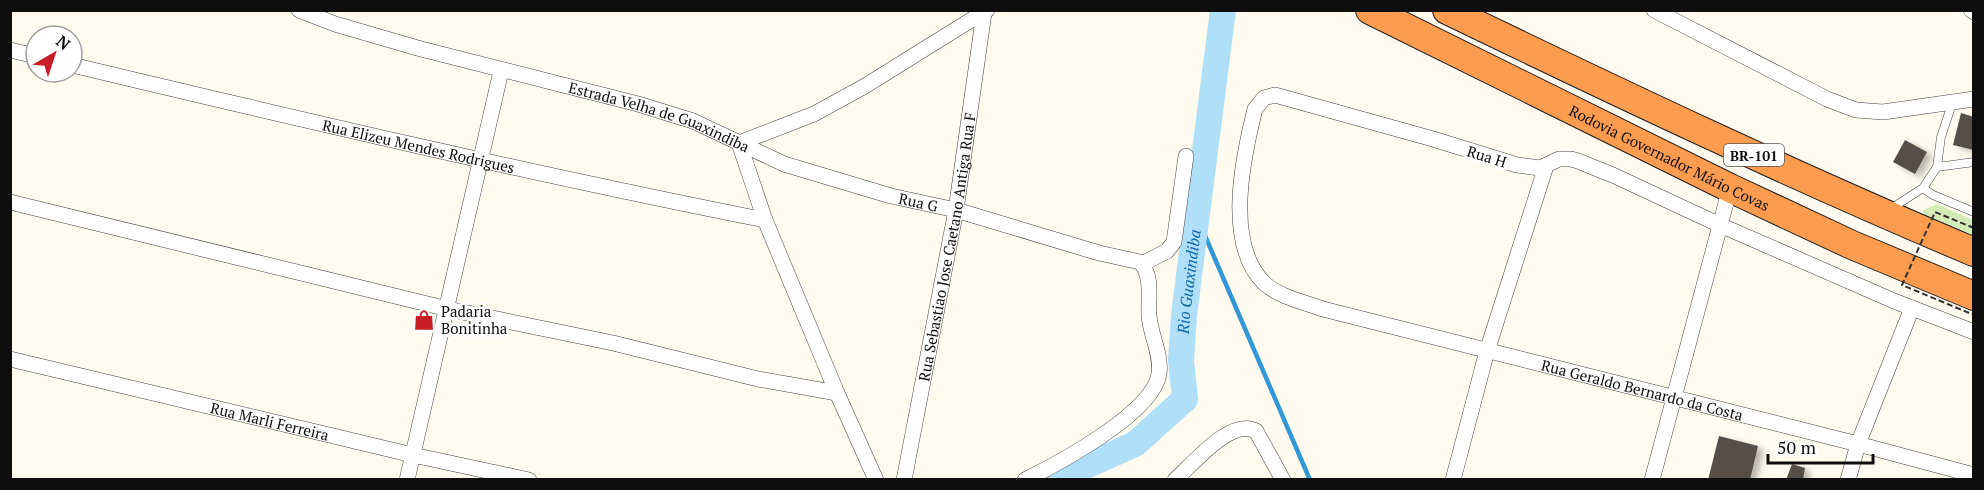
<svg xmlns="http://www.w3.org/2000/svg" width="1984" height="490" font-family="'PT Serif',serif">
<defs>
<filter id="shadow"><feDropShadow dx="6" dy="3.5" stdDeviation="3" flood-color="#0004"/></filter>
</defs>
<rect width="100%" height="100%" fill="#fffcef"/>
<path fill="#d3ecb5" d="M1937,204l36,16v15l-49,-20 -1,-5z"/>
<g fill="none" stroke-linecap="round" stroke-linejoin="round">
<path stroke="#3297d6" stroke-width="4.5" d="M1197,217l113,263"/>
<path stroke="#b0dffa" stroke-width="26" id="s1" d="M1055,480l80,-36 50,-45 -4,-39 3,-45 39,-305"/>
</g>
<path fill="#574f49" filter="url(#shadow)" d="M1961,113l13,4v33l-21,-5z
M1905,140l22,12 -12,22 -22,-12z
M1719,436l39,10 -8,34h-42z
M1792,464l13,4 -2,12h-17z"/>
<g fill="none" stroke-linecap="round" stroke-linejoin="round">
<g stroke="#414141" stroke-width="9">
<path id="service" d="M1937,167l4,-30 12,-36
M1923,188l10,7 41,17
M1890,207l5,-1 28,-18 14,-21 37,-5"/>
</g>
<g stroke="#414141" stroke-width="16">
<g id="minor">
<path id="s2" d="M299,10l36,14 86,25 217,55 55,17 91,43 107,32 65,14 143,43 41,9c13,13 8,37 9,53 1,19 13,40 10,59 -6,39 -100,89 -134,106"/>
<path d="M1654,10l173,89 29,11 27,2 91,-13"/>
<path d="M1971,10l3,2"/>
<path d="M10,50l26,6"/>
<path id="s3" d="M72,65c230,55 461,109 693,155"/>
<path d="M739,143l26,77 72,173 39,87"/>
<path d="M739,143l75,-29 51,-28 122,-76"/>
<path d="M10,202l438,107 165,34 145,36 79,14"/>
<path d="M1142,264l25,-13 7,-9 12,-86"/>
<path id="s4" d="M1974,332l-80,-31 -174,-76 -105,-49 -37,-15 -7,-2h-12l-19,9 -23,-3 -84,-26 -158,-44 -11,3 -9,11c-12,48 -31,134 9,174 15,14 40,19 59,26l535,135 116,31"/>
<path id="s5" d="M10,359l403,96 116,25"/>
<path d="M407,480l94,-409"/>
<path id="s6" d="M904,480l52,-270 28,-197"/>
<path d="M1175,480c18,-16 56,-63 81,-49l27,49"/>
<path d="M1453,480l34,-129 59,-185"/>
<path d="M1652,480l78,-292"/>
<path d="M1848,480l10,-36 54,-136"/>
</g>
</g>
<g stroke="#1f1f1f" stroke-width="30">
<g id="motorway">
<path id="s7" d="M1370,10l360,178 122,57 122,51"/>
<path d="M1447,10c174,84 349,167 527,242"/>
</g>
</g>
<use href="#service" stroke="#fff" stroke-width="8"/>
<use href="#minor" stroke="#fff" stroke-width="15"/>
<use href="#motorway" stroke="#fd9c4f" stroke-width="28"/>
<path stroke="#303030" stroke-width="2" stroke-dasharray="6 3" stroke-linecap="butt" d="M1974,228l-39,-16 -33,73 72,30"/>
</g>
<defs>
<g id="shop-bare" transform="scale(1.62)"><path d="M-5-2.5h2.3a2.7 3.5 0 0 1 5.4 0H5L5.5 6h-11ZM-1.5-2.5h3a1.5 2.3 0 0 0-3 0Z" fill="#c71d27" stroke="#fff" stroke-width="2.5" paint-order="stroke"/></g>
</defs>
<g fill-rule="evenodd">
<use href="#shop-bare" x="424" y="320"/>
</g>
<g text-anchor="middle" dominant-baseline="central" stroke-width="6" stroke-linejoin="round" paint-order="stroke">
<rect fill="#fff" stroke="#565656" stroke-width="1.5" x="1724" y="144" width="60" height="22" rx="4.5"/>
<g font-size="14" font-weight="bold" fill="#0e0e0e">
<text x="1754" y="155">BR-101</text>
</g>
<g font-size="15" fill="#0e0e0e" stroke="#fff">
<text stroke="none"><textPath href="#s2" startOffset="376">Estrada Velha de Guaxindiba</textPath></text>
<text stroke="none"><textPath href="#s3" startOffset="356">Rua Elizeu Mendes Rodrigues</textPath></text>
<text transform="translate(1487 156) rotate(17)">Rua H</text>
<text stroke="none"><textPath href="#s7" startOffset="334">Rodovia Governador Mário Covas</textPath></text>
<text stroke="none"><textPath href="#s2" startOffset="650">Rua G</textPath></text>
<text stroke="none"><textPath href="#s6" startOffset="237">Rua Sebastiao Jose Caetano Antiga Rua F</textPath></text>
<text stroke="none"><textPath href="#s4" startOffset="1348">Rua Geraldo Bernardo da Costa</textPath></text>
<text stroke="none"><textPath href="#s5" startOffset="267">Rua Marli Ferreira</textPath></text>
</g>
<g font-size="15" fill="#0e0e0e" stroke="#fff" text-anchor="start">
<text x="441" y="311">Padaria<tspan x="441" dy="17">Bonitinha</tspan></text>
</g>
<g font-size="16" font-style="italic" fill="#0f67a8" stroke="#fff">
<text stroke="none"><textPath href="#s1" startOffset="273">Rio Guaxindiba</textPath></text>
</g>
</g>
<rect width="1984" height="490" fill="none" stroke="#0e0e0e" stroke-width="24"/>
<g transform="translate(54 54) rotate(39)"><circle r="28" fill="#ffffff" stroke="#9f9f9f" stroke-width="1.5"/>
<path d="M0-4.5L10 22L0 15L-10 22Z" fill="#c71d27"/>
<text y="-9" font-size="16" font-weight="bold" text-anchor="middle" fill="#0e0e0e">N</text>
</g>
<path d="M1768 454v9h105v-9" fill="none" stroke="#0e0e0e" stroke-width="3"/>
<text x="1777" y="454" font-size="18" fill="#0e0e0e" stroke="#ffffff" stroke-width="4.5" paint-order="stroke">50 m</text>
</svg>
